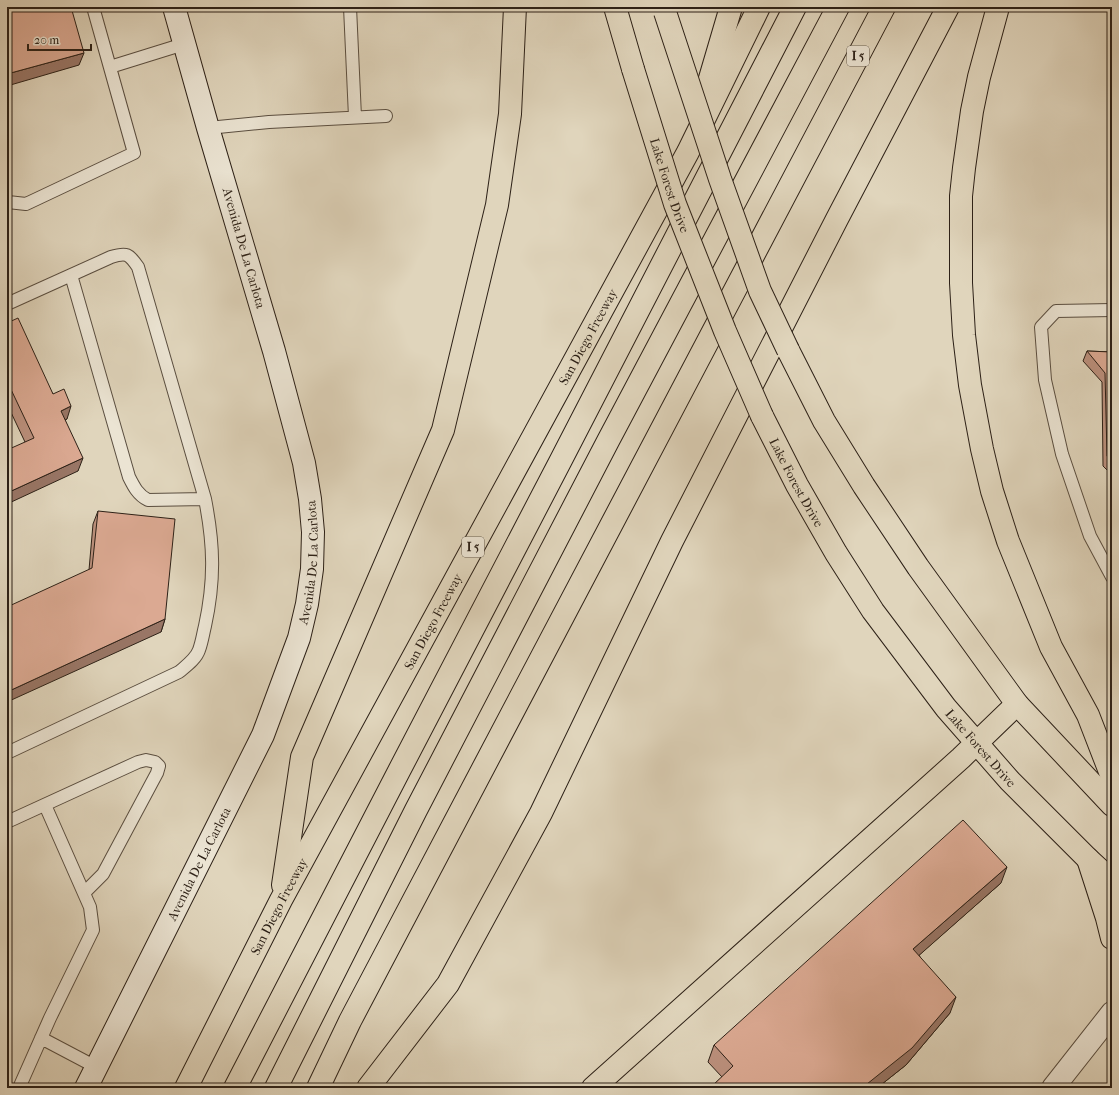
<svg xmlns="http://www.w3.org/2000/svg" width="1119" height="1095" font-family="'IM FELL French Canon',serif">
<rect width="100%" height="100%" fill="#e0d5bc"/>
<filter id="stains"><feTurbulence type="fractalNoise" baseFrequency=".005" numOctaves="4"/><feColorMatrix values="0 0 0 0 .2 0 0 0 0 .09 0 0 0 0 .02 0 0 0 .5 -.17"/></filter>
<radialGradient id="worn" r=".72"><stop offset=".6" stop-color="#630" stop-opacity="0"/><stop offset="1" stop-color="#630" stop-opacity=".3"/></radialGradient>
<g fill="none" stroke-linecap="round" stroke-linejoin="round">
<g stroke="#5a4e40" stroke-width="14">
<path id="service" d="M350,7l5,110
M110,67l74,-23
M208,128l61,-6 117,-6
M7,200l1,2 18,2 108,-51 -41,-146
M71,275l58,202c5,10 9,18 19,23l57,-1
M7,304l104,-47c16,-5 18,-3 27,10l67,232c9,46 10,81 0,127 -2,8 -3,16 -6,24 -3,9 -13,16 -20,22l-172,81
M1112,310l-56,1 -15,16 4,53 17,74 28,82 22,41
M7,822l131,-60 8,-2 9,2 4,4 -2,7 -54,101 -19,19
M41,1038l55,29
M19,1088l31,-70 43,-88 -3,-23 -45,-102"/>
</g>
<g stroke="#5a4e40" stroke-width="24">
<path id="tertiary" d="M1053,1088l59,-75"/>
</g>
<g stroke="#2d2117" stroke-width="24">
<g id="secondary">
<path id="s1" d="M86,1088l177,-353 36,-97 8,-34 5,-35 1,-37 -3,-33 -6,-36 -30,-112 -66,-223 -34,-121"/>
</g>
</g>
<g stroke="#2d2117" stroke-width="24">
<g id="primary">
<path d="M615,7l18,62"/>
<path d="M788,350l36,71 40,65 54,81 99,137 95,101"/>
<path id="s2" d="M762,416l35,69 39,68 37,58 73,97 64,73 77,77 25,23"/>
<path d="M1088,859l19,59 5,20"/>
</g>
</g>
<g stroke="#2d2117" stroke-width="24">
<g id="motorway">
<path d="M998,7l-19,70 -7,34 -8,57 -3,28v87l3,52 6,50 12,64 10,42 16,50 43,106 37,68 24,62"/>
<path d="M706,92l25,-85"/>
<path d="M283,885l19,-128 141,-327 54,-225 13,-91 5,-107"/>
<path id="s3" d="M186,1088l95,-188 407,-748 71,-145"/>
<path d="M235,1088l164,-317 162,-311 234,-453"/>
<path d="M276,1088l140,-278 192,-369 230,-434"/>
<path d="M318,1088l32,-67 534,-1014"/>
<path d="M368,1088l80,-104 93,-171 131,-272 165,-322 111,-212"/>
<path d="M593,1088l368,-330 56,-54"/>
</g>
</g>
<use href="#service" stroke="#ebe4d3" stroke-width="12"/>
<use href="#tertiary" stroke="#ebe4d3" stroke-width="22"/>
<use href="#secondary" stroke="#ebe4d3" stroke-width="22"/>
<use href="#primary" stroke="#e0d5bc" stroke-width="22"/>
<use href="#motorway" stroke="#e0d5bc" stroke-width="22"/>
<g stroke="#2d2117" stroke-width="24" stroke-linecap="butt">
<g id="primary-bridge">
<path d="M665,12l55,167 40,112 28,59"/>
<path id="s4" d="M633,69l42,135 50,127 37,85"/>
</g>
</g>
<use href="#primary-bridge" stroke="#e0d5bc" stroke-width="22"/>
</g>
<path fill="#bc917e" stroke="#2d2117" d="M7,323l46,71 14,25 -2,1 13,51 -53,-29 -18,-38z
M1087,351l25,1v123l-9,-9 -1,-84 -19,-21z
M98,511l67,108 -4,13 -72,-62 4,-46z
M1001,883l-82,72 31,58 -44,52 -29,23h-167l12,-11 -14,-15 6,-17z"/>
<path fill="#997666" stroke="#2d2117" d="M84,53l-5,12 -72,21v-12z
M71,406l-4,13 -11,5 5,-13z
M83,458l-5,13 -71,33v-11z
M165,619l-4,13 -154,70v-10z
M1007,867l-6,16 -94,83 6,-17z
M956,997l-6,16 -44,52 -29,23h-15z"/>
<path fill="#dba992" stroke="#2d2117" d="M7,7h64l13,46 -77,21z
M18,318l35,76 11,-5 7,17 -10,5 22,47 -76,35v-43l27,-12 -27,-57v-58z
M1087,351l25,1v110l-5,-6 -2,-83z
M98,511l77,8 -10,100 -158,73v-85l85,-39z
M963,820l44,47 -94,82 43,48 -44,51 -50,40h-152l23,-22 -19,-21z"/>
<g text-anchor="middle" dominant-baseline="central" stroke-width="3" stroke-linejoin="round" paint-order="stroke">
<g fill="#ebe4d3" stroke="#665c4f" stroke-width="1">
<rect x="847" y="46" width="22" height="20" rx="3"/>
<rect x="462" y="537" width="22" height="20" rx="3"/>
</g>
<g font-size="12" font-weight="bold" fill="#2d2117">
<text x="858" y="56">I 5</text>
<text x="473" y="547">I 5</text>
</g>
<g font-size="13" fill="#2d2117" stroke="#ebe4d3">
<text stroke="none"><textPath href="#s4" startOffset="122">Lake Forest Drive</textPath></text>
<text transform="translate(244 248) rotate(74)">Avenida De La Carlota</text>
<text stroke="none"><textPath href="#s3" startOffset="852">San Diego Freeway</textPath></text>
<text stroke="none"><textPath href="#s2" startOffset="75">Lake Forest Drive</textPath></text>
<text stroke="none"><textPath href="#s1" startOffset="575">Avenida De La Carlota</textPath></text>
<text stroke="none"><textPath href="#s3" startOffset="528">San Diego Freeway</textPath></text>
<text stroke="none"><textPath href="#s2" startOffset="399">Lake Forest Drive</textPath></text>
<text stroke="none"><textPath href="#s1" startOffset="251">Avenida De La Carlota</textPath></text>
<text stroke="none"><textPath href="#s3" startOffset="204">San Diego Freeway</textPath></text>
</g>
</g>
<rect width="1119" height="1095" fill="none" stroke="#e0d5bc" stroke-width="24"/>
<rect x="8" y="8" width="1103" height="1079" fill="none" stroke="#2d2117" stroke-width="2"/>
<rect x="12" y="12" width="1095" height="1071" fill="none" stroke="#2d2117"/>
<path d="M28 44v6h63v-6" fill="none" stroke="#2d2117" stroke-width="2"/>
<text x="34" y="44" font-size="12" fill="#2d2117" stroke="#ebe4d3" stroke-width="3" paint-order="stroke">20 m</text>
<rect width="100%" height="100%" filter="url(#stains)"/>
<rect width="100%" height="100%" fill="url(#worn)"/>
</svg>
